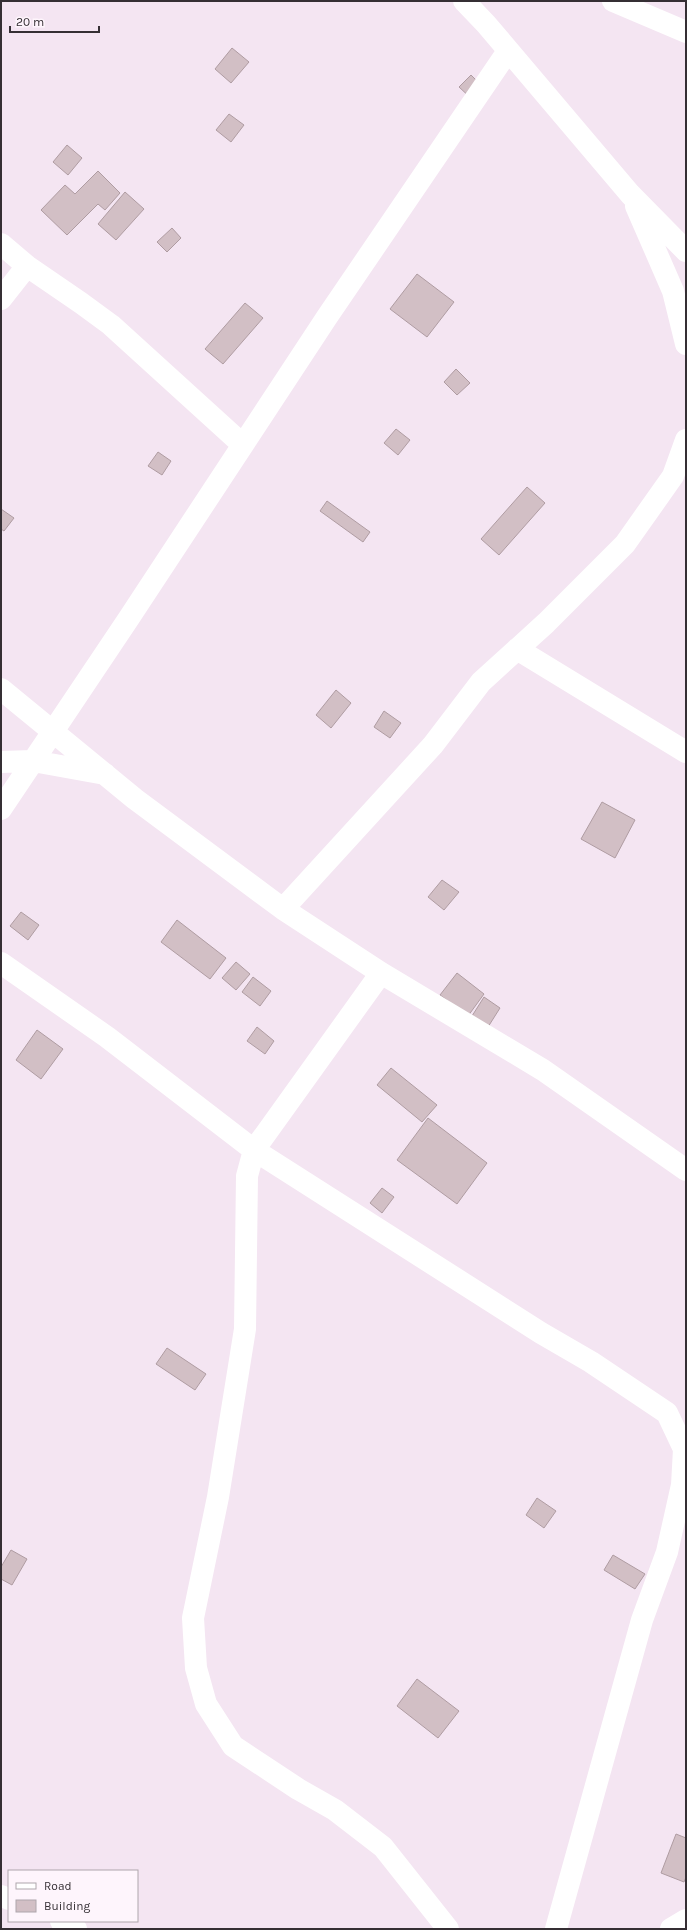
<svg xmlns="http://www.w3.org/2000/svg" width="687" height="1930" font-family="Karla,sans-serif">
<rect width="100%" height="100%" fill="#f4e5f2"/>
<path fill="#d2bfc5" stroke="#af9ca2" d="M232,48l17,14 -18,21 -16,-14z
M471,75l13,13 -11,12 -14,-13z
M229,114l15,11 -13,17 -15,-12z
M67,145l15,13 -14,17 -15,-13z
M98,171l22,22 -15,17 -7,-6 -31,31 -26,-25 24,-25 10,9z
M125,192l19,17 -28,31 -18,-16z
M172,228l9,10 -14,14 -10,-10z
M417,274l37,28 -27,35 -37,-28z
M245,303l18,15 -40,46 -18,-15z
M456,369l14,14 -13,12 -13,-13z
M396,429l14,11 -12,15 -14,-12z
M158,452l13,9 -9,14 -14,-9z
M527,487l18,16 -46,52 -18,-16z
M327,501l43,31 -7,10 -43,-31z
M1,509l13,9 -10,13 -3,-2z
M336,690l15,13 -20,25 -15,-13z
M384,711l17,12 -11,15 -16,-11z
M602,802l33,18 -20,38 -34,-19z
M442,880l17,12 -15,18 -16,-13z
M21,912l18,13 -11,15 -18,-14z
M177,920l49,38 -16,21 -49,-37z
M236,962l14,12 -14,16 -14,-12z
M457,973l27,21 -16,22 -28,-21z
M253,977l18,14 -11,15 -18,-14z
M484,997l16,11 -12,19 -16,-11z
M257,1027l17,14 -9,13 -18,-13z
M37,1030l26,19 -22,30 -25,-19z
M391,1068l46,37 -15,17 -45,-37z
M428,1118l59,45 -30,41 -60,-44z
M382,1188l12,9 -12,16 -12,-10z
M167,1348l39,26 -11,16 -39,-26z
M537,1498l19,13 -12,17 -18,-13z
M11,1550l16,9 -15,26 -11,-6v-12z
M613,1555l32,19 -10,15 -31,-19z
M417,1679l42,32 -21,27 -41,-32z
M676,1834l10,4v39l-2,5 -23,-9z"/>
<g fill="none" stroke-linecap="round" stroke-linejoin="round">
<path stroke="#fff" stroke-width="22" d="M464,1l22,23 144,170 56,57
M613,1l73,31
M636,206l37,85 13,53
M1,244l26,22 54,37 30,22 132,120
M1,299l26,-33
M517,649l169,103
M1,689l134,110 148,110 98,64 162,97 143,100
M1,762l32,-1 72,13
M1,809l128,-191 198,-301 181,-266
M283,909l150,-164 48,-63 65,-59 79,-79 48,-68 13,-36
M1,963l106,74 147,113 287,183 50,29 76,51 17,36 -2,36 -15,67 -25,68 -86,309
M381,973l-127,177 -7,26 -2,153 -27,168 -25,121 3,50 10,36 27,42 65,43 37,21 48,37 65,82
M1,1896l8,3
M61,1921l15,8
M671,1929l15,-9"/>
</g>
<rect width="687" height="1930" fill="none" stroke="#352f34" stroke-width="4"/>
<rect x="8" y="1870" width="130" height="52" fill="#fef5fc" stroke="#aea6ac"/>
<rect x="16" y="1883" width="20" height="6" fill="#ffffff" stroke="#aea6ac"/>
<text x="44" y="1890" font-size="12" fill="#352f34">Road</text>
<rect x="16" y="1900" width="20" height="12" fill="#d2bfc5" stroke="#aea6ac"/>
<text x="44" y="1910" font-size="12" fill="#352f34">Building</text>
<path d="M10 26v6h89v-6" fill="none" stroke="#352f34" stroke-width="2"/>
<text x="16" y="26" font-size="12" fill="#352f34" stroke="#fef5fc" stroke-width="3" paint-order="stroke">20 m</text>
</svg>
